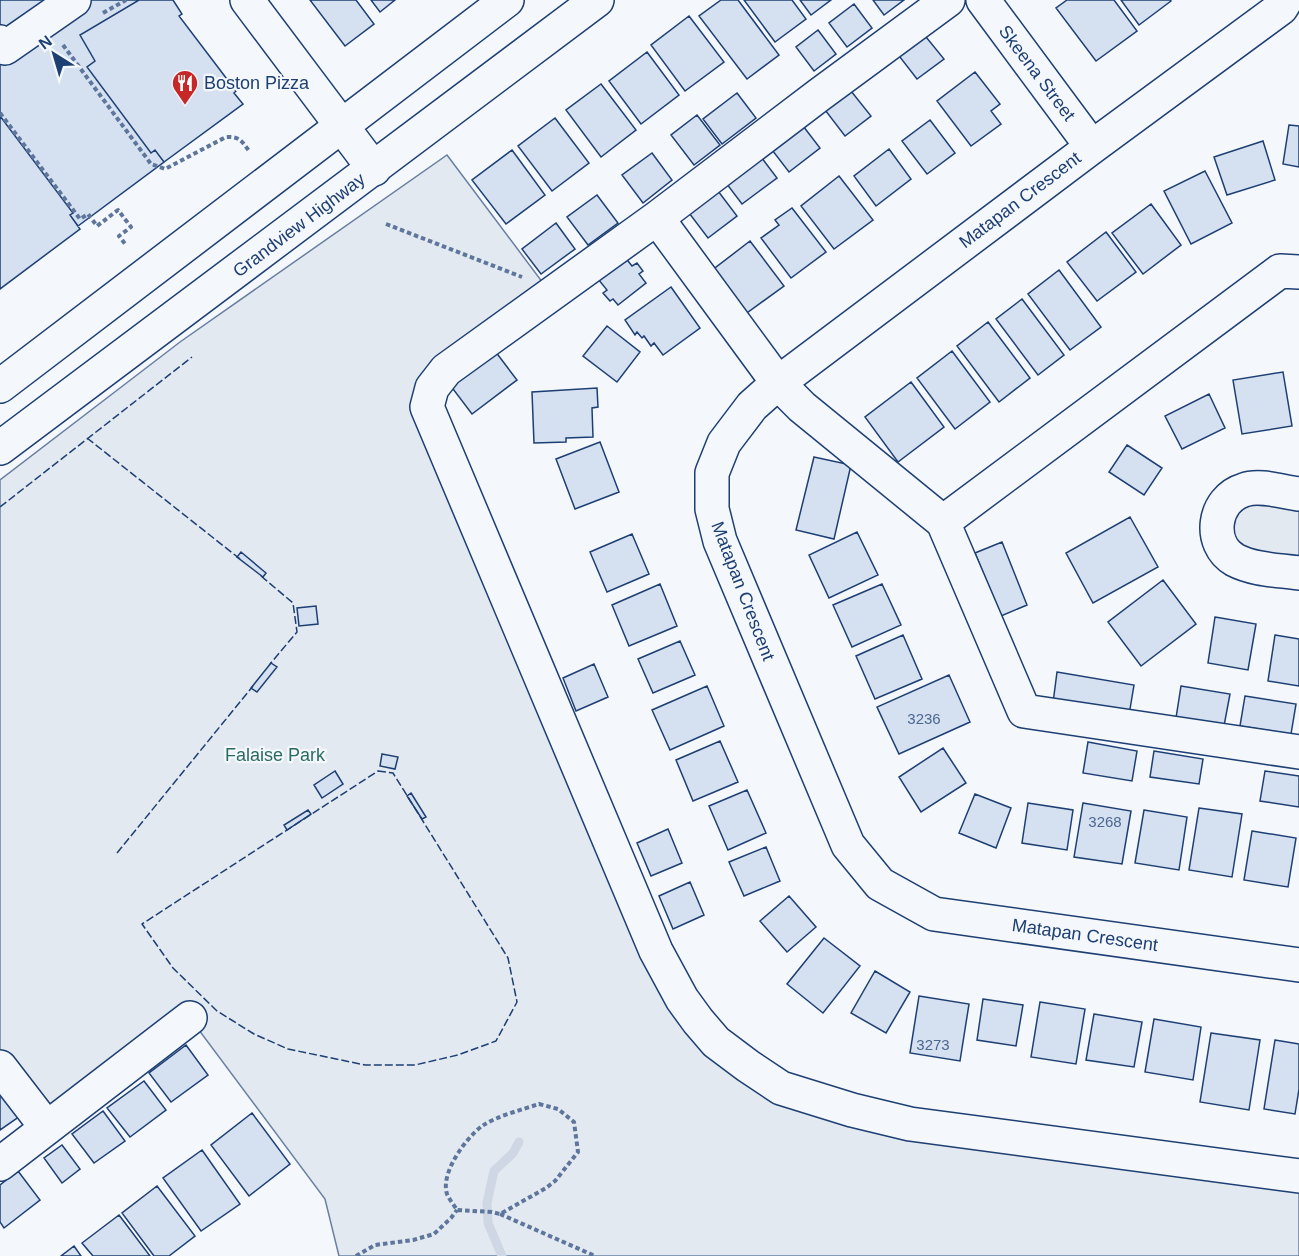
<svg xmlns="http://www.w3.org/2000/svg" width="1299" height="1256" font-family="Arial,sans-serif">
<rect width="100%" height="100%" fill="#f4f7fb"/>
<path fill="#e3e9f0" stroke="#687fa3" stroke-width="1.5" d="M447,155l105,140 -120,93 250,611 99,89 518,100v68h-960l-14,-57 -135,-181 -143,110 -47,-61v-587l180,-138z
M1250,500l49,7v51l-52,-8 -11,-8 -5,-27z"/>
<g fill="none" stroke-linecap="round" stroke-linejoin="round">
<path stroke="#cfd7e4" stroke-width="9" d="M502,1256l-14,-33 -1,-20 7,-32 19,-18 6,-11"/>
</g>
<path fill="#d5e0f0" stroke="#1d3f73" stroke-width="1.5" d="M0,0h139l-59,35 15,26 -8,6 64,86 4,-3 9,12 -86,64 -8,-11 3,-2 -73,-97z
M139,0h34l9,14 -3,2 57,75 -2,2 9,11 -79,58 -9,-12 -4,3 -64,-86 8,-6 -15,-26z
M310,0h46l18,24 -29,22z
M371,0h24l-15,12z
M721,0h17l41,55 -32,24 -48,-63z
M744,0h48l14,19 -31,23z
M800,0h31l-20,15z
M873,0h31l-20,15z
M1067,0h47l23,31 -41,30 -40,-53z
M1121,0h49l1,1 -32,24z
M854,4l18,24 -25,19 -18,-24z
M689,16l35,46 -39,29 -34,-46z
M818,30l18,24 -22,17 -18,-24z
M922,32l22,27 -27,20 -21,-27z
M647,52l32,43 -38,29 -32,-43z
M975,72l25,32 -9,7 10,13 -30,22 -34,-45z
M601,84l35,46 -35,27 -35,-47z
M847,86l24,30 -26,20 -23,-30z
M737,93l19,25 -34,26 -19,-25z
M697,115l23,30 -26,20 -23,-30z
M0,116l73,97 -3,2 10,14 -80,60z
M555,118l34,45 -37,28 -34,-45z
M930,120l25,33 -28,21 -25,-33z
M800,122l20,26 -31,24 -20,-26z
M1289,125l10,1v41l-16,-3z
M1263,141l12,39 -48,15 -13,-38z
M889,149l22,30 -35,27 -22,-30z
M512,150l33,45 -39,29 -34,-44z
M652,153l20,27 -29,23 -21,-28z
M758,153l19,25 -35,26 -19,-25z
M1205,171l27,52 -41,21 -27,-53z
M839,176l34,44 -39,29 -33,-43z
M715,187l22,29 -29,22 -22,-29z
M597,195l21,28 -30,22 -21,-28z
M1151,204l30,41 -38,29 -31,-41z
M792,208l34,44 -35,26 -30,-40 18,-13 -4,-5z
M556,223l19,26 -34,25 -19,-25z
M1106,232l30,40 -39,29 -30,-39z
M750,241l34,45 -40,29 -33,-44z
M624,256l8,10 5,-3 6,8 -4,3 7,9 -28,22 -5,-6 -3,2 -7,-8 4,-3 -13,-16z
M1059,270l42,57 -31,23 -42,-56z
M671,287l29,41 -37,27 -9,-12 -3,3 -7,-10 -2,2 -5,-6 -2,3 -10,-15z
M1022,299l42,56 -26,20 -42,-56z
M988,322l42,56 -31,24 -42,-56z
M607,326l33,26 -23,30 -34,-26z
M495,351l22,29 -45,34 -22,-29z
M952,351l38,51 -35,27 -38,-51z
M1283,372l9,54 -50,8 -9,-54z
M911,382l33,45 -46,35 -33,-45z
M597,388l1,19 -6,1 1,29 -27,1v4l-32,1 -2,-51z
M1209,394l16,34 -43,21 -17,-33z
M600,442l19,50 -44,17 -19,-50z
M1127,445l35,23 -18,27 -35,-23z
M814,457l37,8 -17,74 -38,-9z
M1130,517l28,50 -65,36 -27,-50z
M857,532l21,43 -49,23 -20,-43z
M632,534l17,40 -42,18 -17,-40z
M1002,542l25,63 -26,11 -26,-63z
M241,552l25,21 -3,4 -26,-20z
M1163,580l33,44 -55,42 -33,-44z
M660,584l17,42 -48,20 -17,-41z
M882,584l19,41 -49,22 -19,-42z
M316,606l2,18 -19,2 -2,-18z
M1215,617l41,7 -8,46 -40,-7z
M903,635l19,44 -47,20 -19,-43z
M1275,635l24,4v47l-31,-5z
M680,641l15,34 -42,18 -15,-34z
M271,663l6,4 -20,25 -6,-4z
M594,664l14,33 -32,14 -13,-33z
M1057,672l77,13 -5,30 -76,-12z
M949,675l21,47 -71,32 -22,-47z
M707,686l17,40 -54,24 -18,-40z
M1181,686l49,8 -6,32 -48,-8z
M1245,696l51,8 -5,30 -51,-8z
M720,741l18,41 -45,19 -17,-41z
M1088,742l49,9 -5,30 -49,-8z
M943,748l23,35 -45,29 -22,-35z
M1154,751l49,8 -4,25 -49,-7z
M382,754l16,3 -3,12 -15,-3z
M335,771l8,13 -21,14 -8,-13z
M1265,771l34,5v31l-39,-6z
M747,790l19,43 -38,17 -19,-44z
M411,793l15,24 -4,2 -15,-23z
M975,794l36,14 -15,40 -37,-15z
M1028,803l45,7 -6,40 -45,-7z
M1083,803l48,8 -9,53 -48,-7z
M1199,808l43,6 -10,63 -43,-7z
M308,810l3,4 -24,16 -3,-5z
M1144,810l43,7 -8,53 -44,-7z
M668,829l14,34 -31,13 -14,-33z
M1252,831l44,7 -8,49 -44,-7z
M766,847l14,34 -36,15 -15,-34z
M690,882l14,33 -31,14 -14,-33z
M789,896l27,31 -29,25 -27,-31z
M824,938l36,28 -37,47 -36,-29z
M875,971l35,21 -24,41 -35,-20z
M919,996l50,8 -9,57 -50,-8z
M983,999l40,6 -7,41 -39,-6z
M1040,1002l45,7 -9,55 -45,-7z
M1094,1014l48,8 -8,45 -48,-7z
M1154,1019l47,8 -8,53 -48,-8z
M1211,1033l49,7 -11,70 -49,-8z
M1275,1040l24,4v45l-4,25 -31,-5z
M186,1045l22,30 -37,27 -22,-29z
M144,1081l22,29 -36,27 -23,-29z
M0,1089l20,27 -20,14z
M103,1111l22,30 -31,22 -22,-29z
M252,1113l38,51 -41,32 -38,-51z
M62,1145l18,24 -18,14 -18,-25z
M202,1150l38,54 -39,27 -38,-53z
M18,1171l22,29 -36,28 -4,-6v-37z
M157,1186l38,50 -26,20h-15l-32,-43z
M119,1215l31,41h-57l-11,-13z
M74,1246l7,10h-20z"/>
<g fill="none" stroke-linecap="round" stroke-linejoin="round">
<g stroke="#1d3f73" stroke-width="36">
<path id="minor" d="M247,0l127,169
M948,0l-129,95 -162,123 -211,152 -14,18 -5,19 229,544 26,48 16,22 18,21 32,24 33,22 71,22 58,14 389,52
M983,0l109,147
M1286,0l-5,8 -189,139 -314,236 -26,23 -28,37 -12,30v36l8,32 128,304 32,39 54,30 365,51
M0,42l5,6 69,-48
M657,218l121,165 24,24 141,115 81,189 275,41
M1299,494c-17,-2 -39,-10 -55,-4 -31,9 -37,54 -9,70 19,10 44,10 64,13
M943,522l337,-251 19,1
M0,1067l47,61
M0,1164l190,-146"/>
</g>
<g stroke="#1d3f73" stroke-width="36">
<path id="major" d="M0,386l507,-386
M0,448l597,-448"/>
</g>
<path stroke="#5e769c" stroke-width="4" stroke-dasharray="4.5 3" stroke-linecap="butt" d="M103,13l23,-13
M63,45l88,119 14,5 61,-32c14,-1 16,5 24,15
M0,113l80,106 8,-5 9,12 21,-16 13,17 -12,9 7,9
M386,224l136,53
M539,1104l19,5 16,13 4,30 -23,29 -9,7 -46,26 -8,-2 -35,-2c-3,-5 -8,-11 -10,-16 -7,-21 19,-56 35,-68 15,-10 39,-16 57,-22z
M500,1214l95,42
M356,1256l19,-11 38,-5 21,-6 17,-16 6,-8"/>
<use href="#minor" stroke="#f4f7fb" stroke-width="33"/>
<use href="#major" stroke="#f4f7fb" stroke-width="33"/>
<path stroke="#1d3f73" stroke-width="1.5" stroke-dasharray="8 3" stroke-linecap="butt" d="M87,438l153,121
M0,507l192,-150
M261,576l32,27 4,29 -27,32
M378,771l15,2 115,185 9,44 -21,39 -38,14 -43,10h-50l-77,-16 -34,-15 -37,-23 -44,-43 -31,-44z
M117,853l136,-167"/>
</g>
<defs>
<g id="restaurant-pin" transform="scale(1.35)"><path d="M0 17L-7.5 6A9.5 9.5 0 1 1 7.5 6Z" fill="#c62828" stroke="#f4f7fb"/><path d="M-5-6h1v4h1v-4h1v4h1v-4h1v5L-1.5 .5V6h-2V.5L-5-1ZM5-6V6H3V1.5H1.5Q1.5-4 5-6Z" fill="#fff"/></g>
</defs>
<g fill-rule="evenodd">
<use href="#restaurant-pin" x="185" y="83"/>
</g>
<g text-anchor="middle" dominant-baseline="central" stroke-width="4.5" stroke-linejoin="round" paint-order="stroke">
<g font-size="15" fill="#4b6792">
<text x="924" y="718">3236</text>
<text x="1105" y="821">3268</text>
<text x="933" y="1044">3273</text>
</g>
<g font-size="18" fill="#1d3f73" stroke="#f4f7fb">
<text transform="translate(1037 73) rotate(53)">Skeena Street</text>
<text transform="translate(1020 200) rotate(-37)">Matapan Crescent</text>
<text transform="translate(299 225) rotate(-37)">Grandview Highway</text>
<text transform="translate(743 591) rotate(69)">Matapan Crescent</text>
<text transform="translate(1085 935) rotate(8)">Matapan Crescent</text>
</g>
<g font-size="18" fill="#1d3f73" stroke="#f4f7fb" text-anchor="start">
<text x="204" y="83">Boston Pizza</text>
</g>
<g font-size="18" fill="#2c6c60" stroke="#f4f7fb">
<text x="275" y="755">Falaise Park</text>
</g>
</g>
<g transform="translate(54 54) rotate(323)" stroke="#f4f7fb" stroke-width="4.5" paint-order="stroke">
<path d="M0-4.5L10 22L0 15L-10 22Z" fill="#1d3f73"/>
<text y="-9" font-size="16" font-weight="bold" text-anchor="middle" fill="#1d3f73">N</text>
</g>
</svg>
